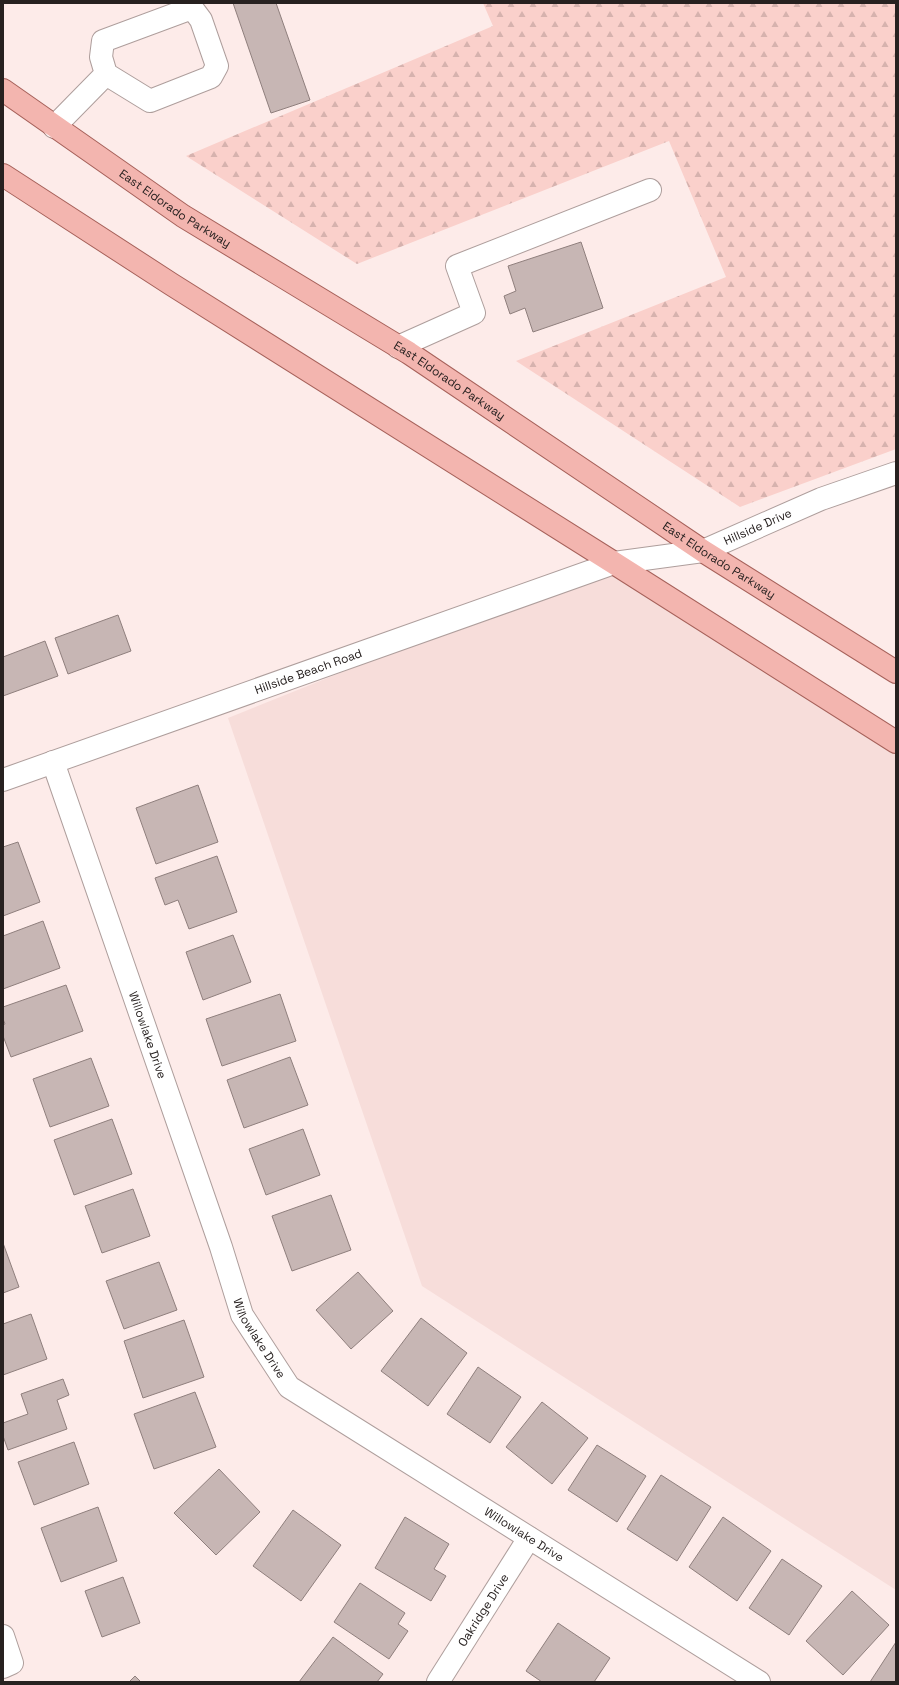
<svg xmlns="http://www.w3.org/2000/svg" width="899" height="1685" font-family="'Space Grotesk',sans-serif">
<defs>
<pattern id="forest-firs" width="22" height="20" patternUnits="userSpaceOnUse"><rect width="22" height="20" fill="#fad0cb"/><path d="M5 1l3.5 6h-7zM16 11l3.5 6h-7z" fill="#d6b2ae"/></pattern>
</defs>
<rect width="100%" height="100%" fill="#fdebe9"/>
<path fill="#f7ddda" d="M614,563l282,185v842l-474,-304 -194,-568z"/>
<path fill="url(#forest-firs)" d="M483,3h413v446l-156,58 -224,-146 210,-84 -57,-136 -312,123 -171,-108 307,-130z"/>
<path fill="#c7b6b4" stroke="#8f7f7d" d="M233,3h43l34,97 -39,13z
M581,242l22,66 -70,24 -8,-24 -15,6 -6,-18 12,-5 -8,-25z
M118,615l13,36 -63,23 -13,-36z
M45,641l13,35 -55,20v-39z
M198,785l20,57 -62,22 -20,-56z
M18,842l22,60 -37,14v-69z
M217,856l20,56 -48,17 -11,-29 -13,5 -10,-27z
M43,921l17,47 -57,21v-53z
M233,935l18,47 -48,18 -17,-48z
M66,985l17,46 -72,26 -8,-21v-11l2,-1 -2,-5v-12z
M280,994l16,47 -74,25 -16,-47z
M290,1057l18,48 -64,23 -17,-48z
M91,1058l18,48 -59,21 -17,-48z
M112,1119l20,55 -58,21 -20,-55z
M303,1129l17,46 -54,20 -17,-46z
M133,1189l17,47 -48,17 -17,-47z
M331,1195l20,55 -59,21 -20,-55z
M3,1243l16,44 -16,6z
M159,1262l18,48 -53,19 -18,-48z
M358,1272l35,39 -42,38 -35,-39z
M31,1314l16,45 -44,16v-51z
M421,1318l46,35 -39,53 -47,-35z
M184,1320l20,57 -61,21 -19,-57z
M478,1367l43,30 -31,46 -43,-29z
M63,1379l6,16 -12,5 10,29 -59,21 -5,-14v-13l25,-9 -7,-20z
M195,1392l21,55 -62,22 -20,-55z
M542,1402l46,36 -36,46 -46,-37z
M74,1442l15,42 -55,21 -16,-43z
M597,1445l49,31 -29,46 -49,-32z
M219,1469l41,43 -44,43 -42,-42z
M661,1475l50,32 -34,54 -50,-32z
M98,1507l19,54 -56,21 -20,-54z
M293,1510l48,35 -40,56 -48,-35z
M405,1517l44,27 -15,25 12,7 -15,25 -56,-33z
M723,1517l48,34 -34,50 -48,-34z
M782,1559l40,27 -33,49 -40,-27z
M123,1577l17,46 -38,14 -17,-46z
M360,1583l45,30 -7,11 10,7 -19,28 -55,-37z
M852,1591l37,34 -46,50 -37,-34z
M558,1623l52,35 -16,24h-52l-16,-11z
M333,1637l50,37 -6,8h-78z
M896,1642v40h-26z
M135,1676l6,6h-12z"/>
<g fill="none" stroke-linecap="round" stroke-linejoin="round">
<g stroke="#ae9e9c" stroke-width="24">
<g id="minor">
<path d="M54,127l52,-53 -5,-17 2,-16 89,-33 9,12 16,46 -6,11 -61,24 -44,-27"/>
<path d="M398,347l76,-34 -17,-47 193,-76"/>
<path id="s1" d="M53,762l168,485 21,68 47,72 470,295"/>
<path id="s2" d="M3,780l611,-217 89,-12 118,-52 75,-26"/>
<path d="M3,1636l9,27 -9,4"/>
<path id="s3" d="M438,1682l91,-144"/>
</g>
</g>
<g stroke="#a6615a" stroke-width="24">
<g id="major">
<path id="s4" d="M3,90l180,126 226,137 294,198 193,121"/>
<path d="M3,175l168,109 443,279 282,179"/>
</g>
</g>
<use href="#minor" stroke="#fff" stroke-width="22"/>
<use href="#major" stroke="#f3b5af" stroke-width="22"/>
</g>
<g text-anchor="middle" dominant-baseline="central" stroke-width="3.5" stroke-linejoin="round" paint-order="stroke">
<g font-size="12" fill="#272120" stroke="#fdfdfd">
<text stroke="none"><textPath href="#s4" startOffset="209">East Eldorado Parkway</textPath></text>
<text stroke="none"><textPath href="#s4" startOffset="533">East Eldorado Parkway</textPath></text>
<text stroke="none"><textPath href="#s2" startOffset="798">Hillside Drive</textPath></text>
<text stroke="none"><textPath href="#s4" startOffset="857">East Eldorado Parkway</textPath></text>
<text stroke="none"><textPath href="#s2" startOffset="324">Hillside Beach Road</textPath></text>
<text stroke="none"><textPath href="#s1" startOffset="289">Willowlake Drive</textPath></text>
<text stroke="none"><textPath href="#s1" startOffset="613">Willowlake Drive</textPath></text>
<text stroke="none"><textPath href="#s1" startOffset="948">Willowlake Drive</textPath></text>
<text stroke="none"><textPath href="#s3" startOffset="85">Oakridge Drive</textPath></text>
</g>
</g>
<rect width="899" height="1685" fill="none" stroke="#272120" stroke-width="8"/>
</svg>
